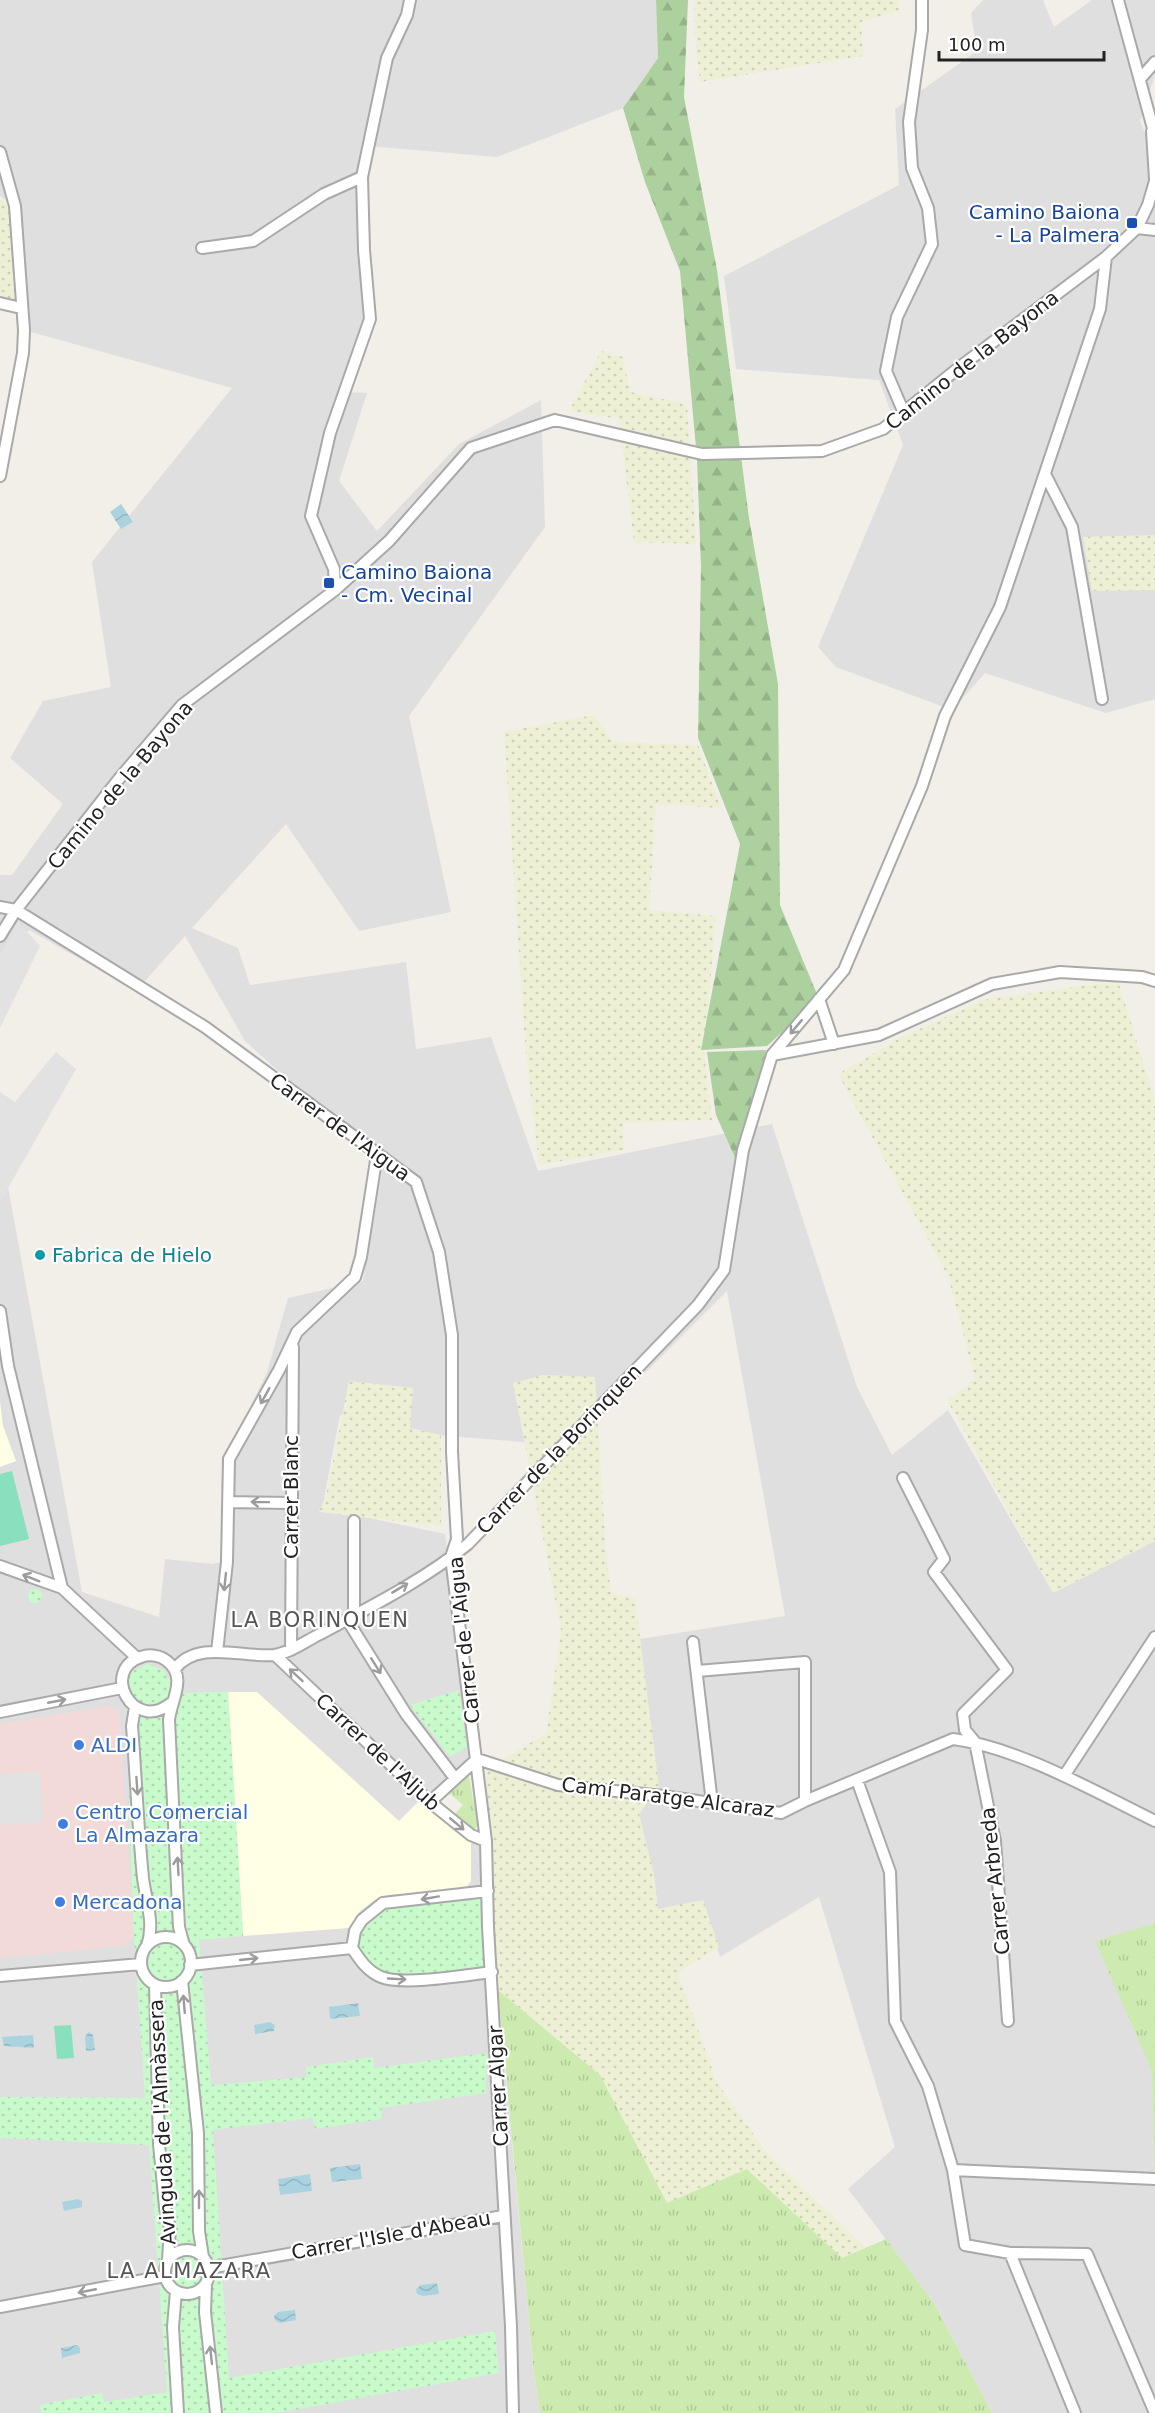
<svg xmlns="http://www.w3.org/2000/svg" width="1155" height="2413" font-family="'DejaVu Sans',sans-serif">
<defs>
<pattern id="farmland-dots" width="8" height="8" patternUnits="userSpaceOnUse" patternTransform="scale(1.5)"><rect width="8" height="8" fill="#eef0d5"/><path d="M2 2h.1M6 6h.1" fill="none" stroke="#ccceb7" stroke-width="1.8" stroke-linecap="round"/></pattern>
<pattern id="grass-tufts" width="24" height="20" patternUnits="userSpaceOnUse" patternTransform="scale(1.5)"><rect width="24" height="20" fill="#cdebb0"/><path d="M3 7l-1-3M5 7V3M7 7l1-3M15 17l-1-3M17 17v-4M19 17l1-3" fill="none" stroke="#b0c997"/></pattern>
<pattern id="forest-firs" width="22" height="20" patternUnits="userSpaceOnUse" patternTransform="scale(1.5)"><rect width="22" height="20" fill="#add19e"/><path d="M5 1l3.5 6h-7zM16 11l3.5 6h-7z" fill="#95b388"/></pattern>
<pattern id="park-dots" width="8" height="8" patternUnits="userSpaceOnUse" patternTransform="scale(1.5)"><rect width="8" height="8" fill="#c8facc"/><path d="M2 2h.1M6 6h.1" fill="none" stroke="#acd6af" stroke-width="1.8" stroke-linecap="round"/></pattern>
<pattern id="water-waves" width="16" height="10" patternUnits="userSpaceOnUse" patternTransform="scale(1.5)"><rect width="16" height="10" fill="#aad3df"/><path d="M0 5q4-4 8 0t8 0" fill="none" stroke="#92b5bf"/></pattern>
</defs>
<rect width="100%" height="100%" fill="#f2efe9"/>
<path fill="#e0dfdf" d="M0,0h656l2,58 -35,50 -126,49 -129,-11 2,173 -25,73 22,1 -28,88 38,50 82,-87 82,-44 4,127 -136,189 42,196 -92,19 -73,-107 -94,104 46,20 12,37 156,-23 10,87 75,-12 47,134 234,-47 85,263 35,68 56,-45 105,183 102,-52v872h-163l-58,-110 -86,-114 47,-42 -76,-250 -99,60 -17,-56 -45,9 -4,-35 -16,-61 2,-175 145,-23 -58,-325 -155,155 -159,-13 -73,-18 -16,83 36,18 85,18 30,229 -43,40 52,48 50,522 6,40h-540v-1270l82,449 77,25 6,-58 47,5 15,-3 6,-118 34,-71 21,-74 75,-17 20,-115 -138,-125 -60,-105 -49,55 -107,-61 -29,35v-90h12l51,-71 -53,-46 33,-57 68,-14 -19,-125 140,-174 -208,-58 -9,-124 -15,-10z
M983,0h60l11,27 38,-27h63v75l-15,46 15,35v543l-49,14 -121,-40 -33,37 -116,-43 -18,-20 85,-202 -24,-65 -143,-11 -12,-93 175,-91 -4,-76 82,-58 -6,-38z"/>
<path fill="#f2dad9" d="M109,1706l10,6 15,226 -9,8 -125,12v-234z"/>
<path fill="#ffffe5" d="M0,1401l3,25 13,35 -16,6z
M228,1692h29l142,129 20,-20 52,41v39l-6,8 -76,6 -13,4 -17,13 -10,16 -106,8z"/>
<path fill="url(#farmland-dots)" d="M694,0h205l1,11 -39,11 2,34 -163,26 -6,-50z
M0,200l11,3 10,105 -21,-3z
M601,351l22,6 7,35 57,12 9,140 -62,-2 -15,-123 -50,-8z
M1155,535v55l-63,1 -9,-54z
M594,715l19,27 85,3 23,63 -65,-4 -7,106 67,6 -12,136 8,68 -89,3 1,27 -85,15 -13,-110 -22,-323z
M1118,981l37,119v441l-102,52 -106,-193 28,-21 -27,-103 -110,-202 64,-37 81,-37z
M543,1375l52,2 11,175 5,41 24,5 24,189 -20,27 15,61 4,34 45,-9 16,47 -41,26 39,110 50,70 99,95 -24,10 -95,-89 -80,35 -67,-129 -102,-85 -13,-221 61,-35 15,-104 -48,-247z
M349,1381l64,7 -3,40 31,7v91l-122,-14 7,-16z"/>
<path fill="url(#grass-tufts)" d="M463,1775l6,1 9,50 -4,3 -20,-14 9,-10 -16,-14z
M1155,1923v256l-3,-108 -57,-130z
M498,1990l102,85 67,128 80,-34 95,89 44,-19 48,64 58,110h-452l-6,-40z"/>
<path fill="url(#forest-firs)" d="M656,0h32l-4,97 33,173 32,248 29,166 2,221 39,94 -52,47 -66,4 39,-206 -42,-106 3,-171 -4,-108 -17,-188 -35,-89 -22,-74 35,-50z
M766,1050l-29,112 -21,-47 -9,-63z"/>
<path fill="url(#park-dots)" d="M28 1596a7 7 0 1 1 14 0a7 7 0 1 1-14 0Z
M147,1664l17,6 7,13v10l57,-1 15,244 -44,4 12,145 96,-8 -1,-10 67,-10 1,11 113,-15 -1,40 -105,15 1,11 -67,10 -2,-11 -100,12 16,248 266,-47 4,42 -223,40h-235l-1,-8 62,-12 2,9 63,-10 -18,-247 -149,-7v-41l145,1 -12,-174 -7,-238 5,-14z
M459,1690l8,57 -17,10 -40,-52z
M488,1891l4,81 -109,6 -31,-30 3,-16 28,-29z"/>
<path fill="#88e0be" d="M12,1471l17,68 -29,7v-72z
M71,2025l3,33 -17,1 -3,-33z"/>
<path fill="#e2e2e2" d="M18,922l22,24 -40,82v-72z
M56,1052l20,17 -76,133v-110l15,10z
M40,1772l3,50 -43,3v-51z"/>
<path fill="url(#water-waves)" d="M121,504l12,18 -12,7 -11,-17z
M358,2003l2,13 -30,3 -1,-12z
M270,2022l5,3 -1,6 -19,3 -1,-9z
M89,2032l4,3 2,15 -9,1 -1,-15z
M33,2035l1,13 -30,-2 -2,-9z
M360,2164l2,15 -30,3 -2,-14z
M310,2174l2,17 -32,4 -2,-16z
M78,2199l4,2v6l-18,4 -2,-9z
M437,2283l2,11 -16,2 -6,-2 -1,-5 5,-4z
M295,2310l1,10 -16,3 -5,-3 -1,-4 4,-4z
M77,2345l3,3v5l-18,5 -1,-10z"/>
<g fill="none" stroke-linecap="round" stroke-linejoin="round">
<g stroke="#a9a9a9" stroke-width="14">
<path id="minor" d="M1118,0l37,136
M1140,79l15,-17
M1152,131l3,48
M0,152l15,54 9,124 -1,23 -23,123
M1137,228l18,2
M202,248l51,-7 71,-47 38,-17
M0,303l21,5
M904,413l-18,-42 11,-54 35,-73 -4,-36 -16,-40 -3,-46 13,-92v-30
M1046,476l26,51 30,172
M335,590l-1,-21 -23,-53 19,-83 40,-114 -6,-69 -2,-73 25,-119 20,-43 3,-15
M0,907l16,3 189,117 211,155 23,70 13,83v117l5,87 -6,18 35,284 2,86 23,399 2,87
M0,936l16,-26 102,-130 64,-75 153,-115 54,-49 82,-93 84,-28 147,34 120,-3 61,-22 78,-63 145,-109 31,-29 11,-23 7,-24
M819,999l15,45
M772,1055l72,-85 78,-184 23,-70 55,-109 100,-298 6,-52
M0,1311l8,55 54,222
M903,1478l41,81 -10,13 73,98 -44,44 2,16 10,12 20,99 13,180
M229,1502l62,1
M354,1521v95l-3,10 55,88 48,63
M0,1566l62,22 75,70
M693,1642l19,161
M291,1650l2,-303
M217,1652l10,-90 2,-103 50,-89 18,-38 58,-55 6,-20 16,-103
M275,1655l155,147 41,33 15,6
M175,1669c22,-30 68,-11 99,-14 16,-2 32,-14 46,-21 50,-27 104,-54 148,-90l230,-239 26,-35 19,-120 29,-95 107,-20 113,-51 68,-12 82,5 13,4
M697,1671l108,-9v139
M171,1703c-38,31 -71,-33 -30,-46 8,-3 19,-2 26,4 21,16 4,39 2,59l10,207 5,18
M135,1707l-3,19c4,51 6,102 11,152 3,24 12,45 4,68
M0,1712l122,-24
M477,1759l81,26 105,11 118,17 24,-12 148,-62c64,8 143,53 202,82
M1064,1776l91,-139
M857,1780l33,92 5,149 33,65 25,84 12,75 45,8 77,1 68,159
M430,1802l47,-43
M488,1891l-105,12 -21,17 -7,11 -3,17c8,12 15,23 29,29 22,9 86,-2 111,-5
M141 1962a25 25 0 1 1 50 0a25 25 0 1 1-50 0Z
M190,1965l162,-17
M0,1976l141,-12
M182,1981l16,152 1,98 4,26
M155,1985l4,159 6,63 5,21 -2,32
M953,2170l202,9
M165 2272a22 22 0 1 1 44 0a22 22 0 1 1-44 0Z
M1010,2253l65,160
M209,2268l294,-52
M206,2283l-1,29 11,101
M176,2291l-3,36 5,86
M0,2307l165,-31"/>
</g>
<use href="#minor" stroke="#fff" stroke-width="10"/>
</g>
<defs><path id="oneway-shaft" d="M-6 0H5M1.5-3L5.5 0L1.5 3" fill="none" stroke-width="1.6" stroke-linecap="round" stroke-linejoin="round" transform="scale(1.5)"/></defs>
<g stroke="#9c9c9c">
<use href="#oneway-shaft" transform="translate(796 1027) rotate(130)"/>
<use href="#oneway-shaft" transform="translate(265 1396) rotate(119)"/>
<use href="#oneway-shaft" transform="translate(260 1502) rotate(-179)"/>
<use href="#oneway-shaft" transform="translate(31 1578) rotate(-158)"/>
<use href="#oneway-shaft" transform="translate(225 1582) rotate(96)"/>
<use href="#oneway-shaft" transform="translate(400 1588) rotate(-31)"/>
<use href="#oneway-shaft" transform="translate(376 1666) rotate(58)"/>
<use href="#oneway-shaft" transform="translate(296 1675) rotate(-137)"/>
<use href="#oneway-shaft" transform="translate(57 1701) rotate(-11)"/>
<use href="#oneway-shaft" transform="translate(137 1786) rotate(86)"/>
<use href="#oneway-shaft" transform="translate(457 1824) rotate(40)"/>
<use href="#oneway-shaft" transform="translate(178 1866) rotate(-93)"/>
<use href="#oneway-shaft" transform="translate(430 1898) rotate(170)"/>
<use href="#oneway-shaft" transform="translate(249 1959) rotate(-6)"/>
<use href="#oneway-shaft" transform="translate(397 1979) rotate(3)"/>
<use href="#oneway-shaft" transform="translate(184 2004) rotate(-95)"/>
<use href="#oneway-shaft" transform="translate(199 2199) rotate(-90)"/>
<use href="#oneway-shaft" transform="translate(87 2291) rotate(169)"/>
<use href="#oneway-shaft" transform="translate(211 2355) rotate(-96)"/>
</g>
<g fill="#1a4fb4" stroke="#fff" stroke-width="2">
<rect x="1126" y="217" width="12" height="12" rx="3"/>
<rect x="323" y="577" width="12" height="12" rx="3"/>
</g>
<circle fill="#0f9aa8" stroke="#fff" stroke-width="2" cx="40" cy="1255" r="6"/>
<g fill="#3f7fe0" stroke="#fff" stroke-width="2">
<circle cx="79" cy="1745" r="6"/>
<circle cx="63" cy="1824" r="6"/>
<circle cx="60" cy="1902" r="6"/>
</g>
<g text-anchor="middle" dominant-baseline="central" stroke-width="4.5" stroke-linejoin="round" paint-order="stroke">
<g font-size="20" fill="#164399" stroke="#fff" text-anchor="end">
<text x="1120" y="212">Camino Baiona<tspan x="1120" dy="23">- La Palmera</tspan></text>
<text x="341" y="572" text-anchor="start">Camino Baiona<tspan x="341" dy="23">- Cm. Vecinal</tspan></text>
</g>
<g font-size="20" fill="#222" stroke="#fff">
<text transform="translate(972 360) rotate(-38)">Camino de la Bayona</text>
<text transform="translate(120 785) rotate(-50)">Camino de la Bayona</text>
<text transform="translate(340 1127) rotate(36)">Carrer de l'Aigua</text>
<text transform="translate(559 1449) rotate(-46)">Carrer de la Borinquen</text>
<text transform="translate(291 1497) rotate(-90)">Carrer Blanc</text>
<text transform="translate(464 1640) rotate(-96)">Carrer de l'Aigua</text>
<text transform="translate(378 1752) rotate(43)">Carrer de l'Aljub</text>
<text transform="translate(668 1797) rotate(7)">Camí Paratge Alcaraz</text>
<text transform="translate(995 1881) rotate(-96)">Carrer Arbreda</text>
<text transform="translate(498 2086) rotate(-93)">Carrer Algar</text>
<text transform="translate(162 2122) rotate(-93)">Avinguda de l'Almàssera</text>
<text transform="translate(391 2235) rotate(-10)">Carrer l'Isle d'Abeau</text>
</g>
<g font-size="20" fill="#0d838f" stroke="#fff" text-anchor="start">
<text x="52" y="1255">Fabrica de Hielo</text>
</g>
<g font-size="20" fill="#366cbe" stroke="#fff" text-anchor="start">
<text x="91" y="1745">ALDI</text>
<text x="75" y="1812">Centro Comercial<tspan x="75" dy="23">La Almazara</tspan></text>
<text x="72" y="1902">Mercadona</text>
</g>
<g font-size="21" letter-spacing="1.5" fill="#555" stroke="#fff">
<text x="320" y="1620">LA BORINQUEN</text>
<text x="189" y="2271">LA ALMAZARA</text>
</g>
</g>
<path d="M939 51v9h165v-9" fill="none" stroke="#222222" stroke-width="3"/>
<text x="948" y="51" font-size="18" fill="#222222" stroke="#ffffff" stroke-width="4.5" paint-order="stroke">100 m</text>
</svg>
